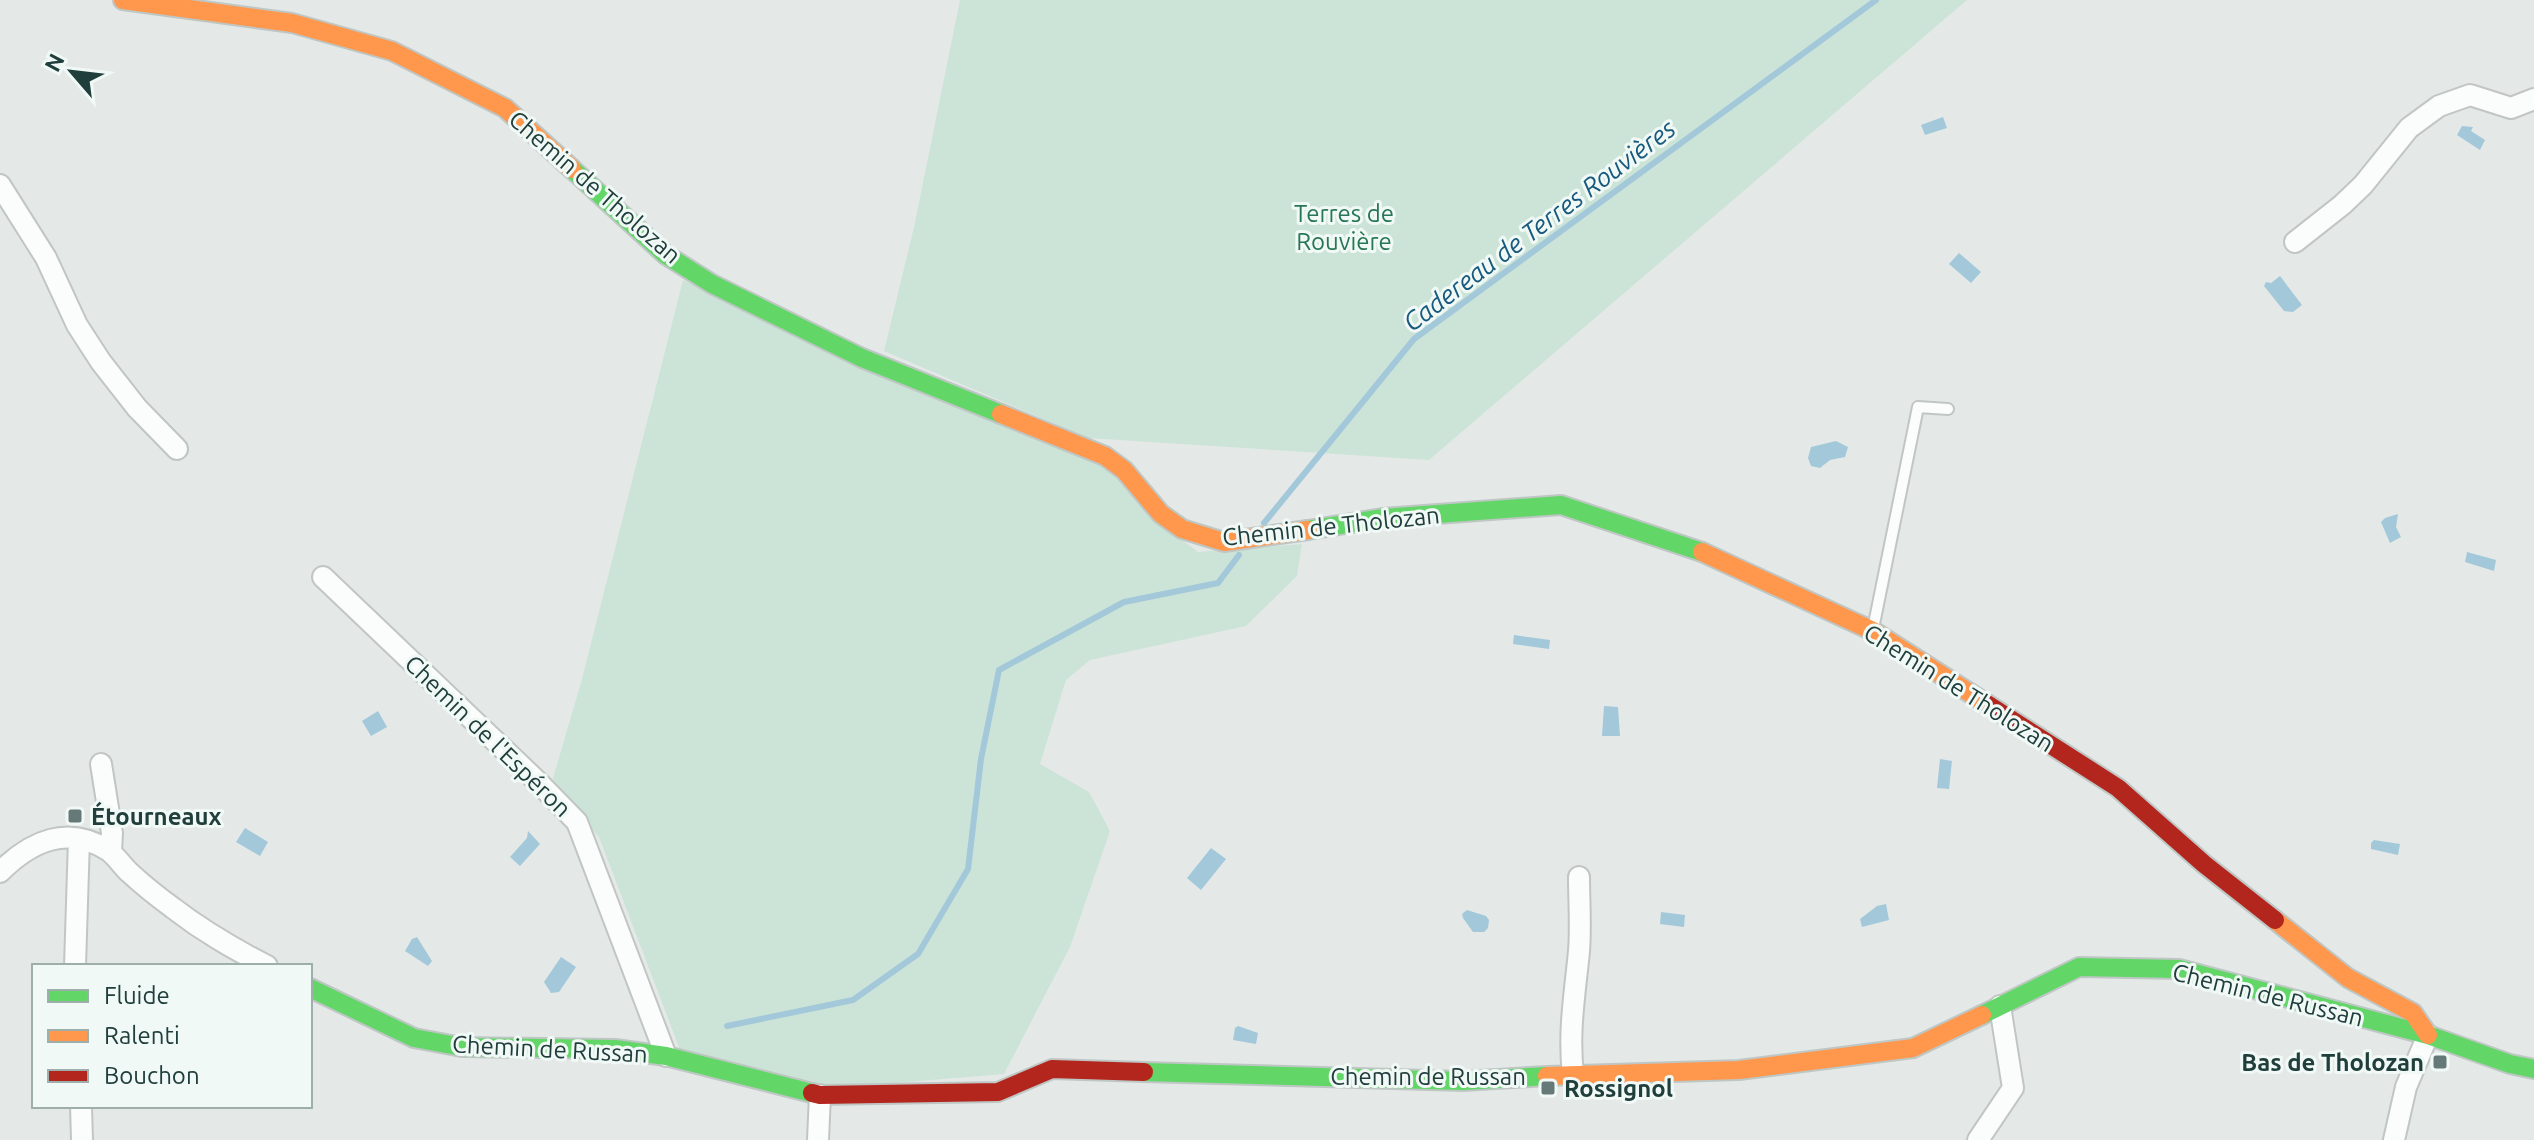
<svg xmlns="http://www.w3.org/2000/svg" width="2534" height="1140" font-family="Ubuntu,sans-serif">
<rect width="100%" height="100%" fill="#e4e9e8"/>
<path fill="#cce4d7" d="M960,0h1007l-538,460 -341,-22 -204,-87 30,-124z
M683,280l429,191 42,48 44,33 104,-8 -5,32 -51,50 -156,34 -24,20 -26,84 49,28 21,39 -40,116 -66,127 -146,12 -46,-3 -132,-33 -81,-213 -48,-52 31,-106z"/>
<path fill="#a2c8da" d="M1943,117l4,11 -22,7 -4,-10z
M2462,126l11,1 -2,4 14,9 -5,10 -23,-15z
M1959,253l22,19 -10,11 -22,-19z
M2280,276l22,29 -9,7 -9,-1 -20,-25 2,-4 5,1z
M1836,441l12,6 -3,10 -15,3 -10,8 -9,-2 -3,-8 3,-11z
M2398,514l-2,13 5,10 -11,6 -9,-21 4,-4z
M2467,552l29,8 -2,11 -29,-9z
M1514,635l36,5 -1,9 -36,-5z
M1604,706l14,1 2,29h-18z
M378,711l9,16 -16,9 -9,-15z
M1940,759l12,2 -3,28 -12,-1z
M245,828l23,14 -8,14 -24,-14z
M528,831l12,13 -20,22 -10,-9 17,-19z
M2374,840l26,4 -2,11 -27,-6v-6z
M1211,848l15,11 -25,31 -14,-12z
M1886,904l3,16 -27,7 -2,-8 17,-13z
M1467,910l19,6 3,4 -1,8 -4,4h-11l-10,-14 -1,-4z
M1661,912l24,3 -1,12 -24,-3z
M417,937l15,24 -4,5 -23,-15 7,-12z
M561,957l15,10 -17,25 -8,1 -7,-11z
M1238,1026l20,7 -2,11 -23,-4 2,-12z"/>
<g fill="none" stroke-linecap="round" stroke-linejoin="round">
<path stroke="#a2c8da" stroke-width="6" d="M1264,523l150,-184 462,-339
M727,1026l126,-26 65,-46 50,-85 13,-110 18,-89 125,-68 94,-19 21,-28"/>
<g stroke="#c1c6c5" stroke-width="14">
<path id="lane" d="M1873,629l45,-222 30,2"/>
</g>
<g stroke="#c1c6c5" stroke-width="24">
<path id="street" d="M0,185l46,73 31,67 24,37 36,46 40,41
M2295,242l47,-37 21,-20 46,-57 30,-22 31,-11 41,13 23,-9
M323,577l214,204 40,41 89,234
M101,764l11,69 -1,19
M0,872c31,-31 68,-48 109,-21 8,6 14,16 21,22 14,13 28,24 43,35 31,24 59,40 94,58
M75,966l4,-127
M1573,1074c-5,-42 2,-81 6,-123 2,-24 0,-50 0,-74
M81,1106l1,34
M818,1140l2,-45
M1978,1140l35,-52 -13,-82
M2394,1140l12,-53 22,-52"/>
</g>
<g stroke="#bfc7c5" stroke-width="22">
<path id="fast" d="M572,169l94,86 46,29 150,74 139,56
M1308,530l75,-12 178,-13 141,47
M310,988l104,50 48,9 153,2 51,7 146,37
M1982,1015l97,-48 100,2 249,66 82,29 24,5
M1144,1072l319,9 84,-5"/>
</g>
<g stroke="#bfc7c5" stroke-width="22">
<path id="slow" d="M123,0l169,23 100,28 113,57 67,61
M1001,414l104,42 19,14 37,44 21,15 42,13 84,-12
M1702,552l171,79 114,73
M2275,920l73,58 65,35 15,22
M1547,1076l192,-6 174,-22 69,-33"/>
</g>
<g stroke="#bfc7c5" stroke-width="22">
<path id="jam" d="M1987,704l131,84 86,76 71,56
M812,1093l8,2 178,-3 54,-23 92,3"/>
</g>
<use href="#lane" stroke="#fbfcfc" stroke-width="10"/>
<use href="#street" stroke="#fbfcfc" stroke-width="20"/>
<use href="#fast" stroke="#63d668" stroke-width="18"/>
<use href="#slow" stroke="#ff974d" stroke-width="18"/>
<use href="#jam" stroke="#b3261e" stroke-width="18"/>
</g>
<g fill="#657a78" stroke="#f1f9f6" stroke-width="3">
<rect x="67" y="808" width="16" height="16" rx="4"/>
<rect x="2432" y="1054" width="16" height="16" rx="4"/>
<rect x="1540" y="1080" width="16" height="16" rx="4"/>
</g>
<g text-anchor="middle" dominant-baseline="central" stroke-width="6" stroke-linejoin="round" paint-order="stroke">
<g font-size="24" fill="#203e3b" stroke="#f1f9f6">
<text transform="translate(595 187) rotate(41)">Chemin de Tholozan</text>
<text transform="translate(1331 526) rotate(-6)">Chemin de Tholozan</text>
<text transform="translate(1959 688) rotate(32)">Chemin de Tholozan</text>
<text transform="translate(488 736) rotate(44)">Chemin de l'Espéron</text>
<text transform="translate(2268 995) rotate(14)">Chemin de Russan</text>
<text transform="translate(550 1049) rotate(3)">Chemin de Russan</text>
<text x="1428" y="1076">Chemin de Russan</text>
</g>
<g font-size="24" fill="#287754" stroke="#f1f9f6">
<text x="1344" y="213">Terres de<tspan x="1344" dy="28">Rouvière</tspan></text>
</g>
<g font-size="24" font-weight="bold" fill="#203e3b" stroke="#f1f9f6" text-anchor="start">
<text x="91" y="816">Étourneaux</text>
<text x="2424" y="1062" text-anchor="end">Bas de Tholozan</text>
<text x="1564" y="1088">Rossignol</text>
</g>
<g font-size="26" font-style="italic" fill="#175a7d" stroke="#f1f9f6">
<text transform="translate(1539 225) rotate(-37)">Cadereau de Terres Rouvières</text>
</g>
</g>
<rect x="32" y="964" width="280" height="144" fill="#f1f9f6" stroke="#9daeab" stroke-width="2"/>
<rect x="48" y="990" width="40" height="12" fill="#63d668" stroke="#9daeab" stroke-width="2"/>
<text x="104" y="1004" font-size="24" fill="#203e3b">Fluide</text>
<rect x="48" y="1030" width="40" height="12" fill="#ff974d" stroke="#9daeab" stroke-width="2"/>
<text x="104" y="1044" font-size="24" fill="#203e3b">Ralenti</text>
<rect x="48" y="1070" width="40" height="12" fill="#b3261e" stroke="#9daeab" stroke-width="2"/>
<text x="104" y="1084" font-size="24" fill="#203e3b">Bouchon</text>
<g transform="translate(72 72) rotate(298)" stroke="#f1f9f6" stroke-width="6" paint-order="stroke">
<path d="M0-6L14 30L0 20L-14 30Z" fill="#203e3b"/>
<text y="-12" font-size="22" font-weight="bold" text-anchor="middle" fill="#203e3b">N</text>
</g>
</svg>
